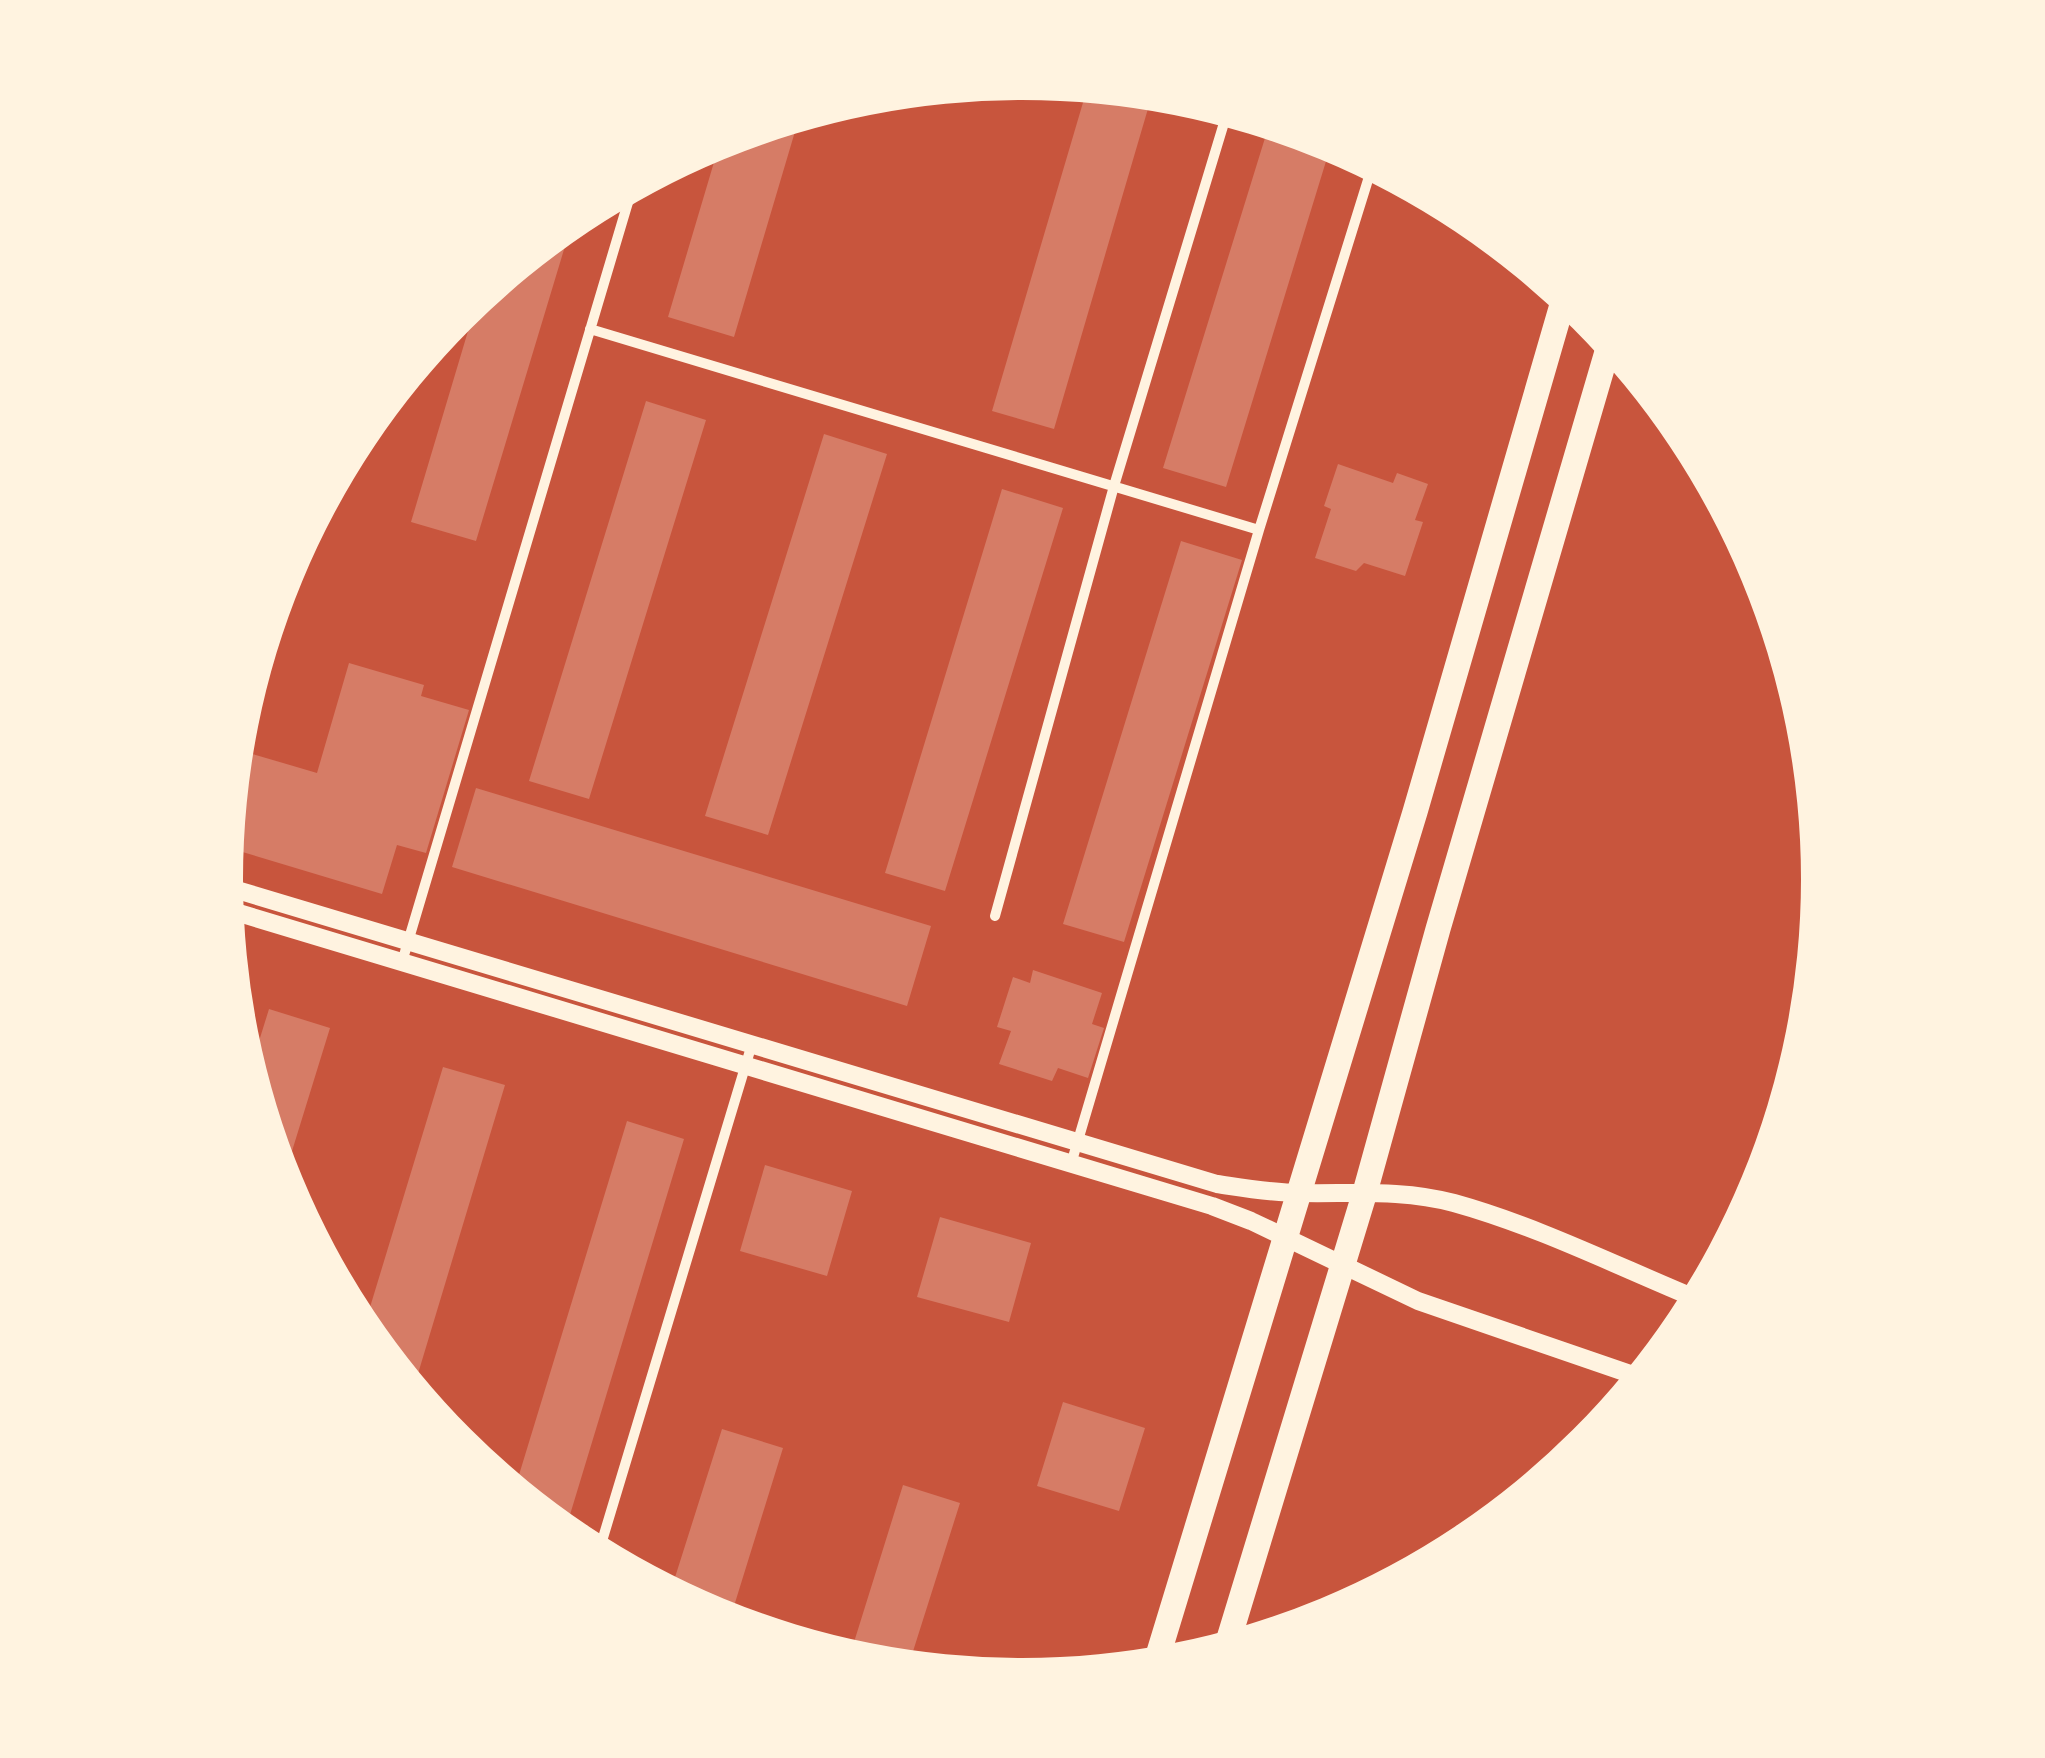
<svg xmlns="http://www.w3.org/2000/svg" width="2045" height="1758" font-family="'Sofia Sans Condensed',sans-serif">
<rect width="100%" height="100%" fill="#c8553d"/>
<path fill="#d67c66" d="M1087,89l65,6 -98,334 -62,-18z
M799,118l-65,219 -66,-20 52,-175z
M1269,125l62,20 -105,342 -63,-19z
M572,223l-96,318 -65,-19 66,-221z
M646,401l60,19 -117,379 -60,-18z
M824,434l63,20 -119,381 -63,-19z
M1338,464l55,19 4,-10 31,11 -13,36 8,2 -18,54 -41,-13 -8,8 -41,-13 16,-49 -7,-3z
M1002,489l61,19 -118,383 -60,-18z
M1181,541l61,19 -118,382 -61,-18z
M349,663l75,22 -3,11 48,14 -43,143 -29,-8 -15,49 -153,-46 10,-98 78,23z
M476,788l455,138 -24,80 -455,-139z
M1033,970l69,23 -10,31 12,4 -16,50 -30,-10 -6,13 -53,-17 12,-33 -14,-4 16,-50 17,6z
M269,1009l61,19 -46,149 -33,-110z
M443,1067l62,18 -91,302 -50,-60z
M627,1121l57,18 -115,379 -28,-9 -26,-21z
M765,1165l87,26 -25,85 -87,-25z
M940,1217l91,26 -22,79 -92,-25z
M1063,1402l82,26 -26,83 -82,-25z
M722,1429l61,19 -53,171 -59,-29z
M903,1485l57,18 -51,161 -59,-9z"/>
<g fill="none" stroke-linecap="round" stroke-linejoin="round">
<path stroke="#fff3e0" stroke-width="10" d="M590,329l669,201 113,-363
M995,916l119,-430 113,-373
M402,962l230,-773
M1071,1164l188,-634
M599,1551l153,-507"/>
<path stroke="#fff3e0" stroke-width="18" d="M227,887l990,297c27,4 55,9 84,9 51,1 102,-4 153,10 83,23 163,63 243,96
M229,910l983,296 39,15 167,80 221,76"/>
<path stroke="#fff3e0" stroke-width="25" d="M1227,1645l138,-453 73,-263 171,-584
M1156,1662l259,-850 149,-514"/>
</g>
<path d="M0 0H2045V1758H0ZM243 879a779 779 0 1 1 1558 0a779 779 0 1 1-1558 0Z" fill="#fff3e0" fill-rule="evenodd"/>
</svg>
